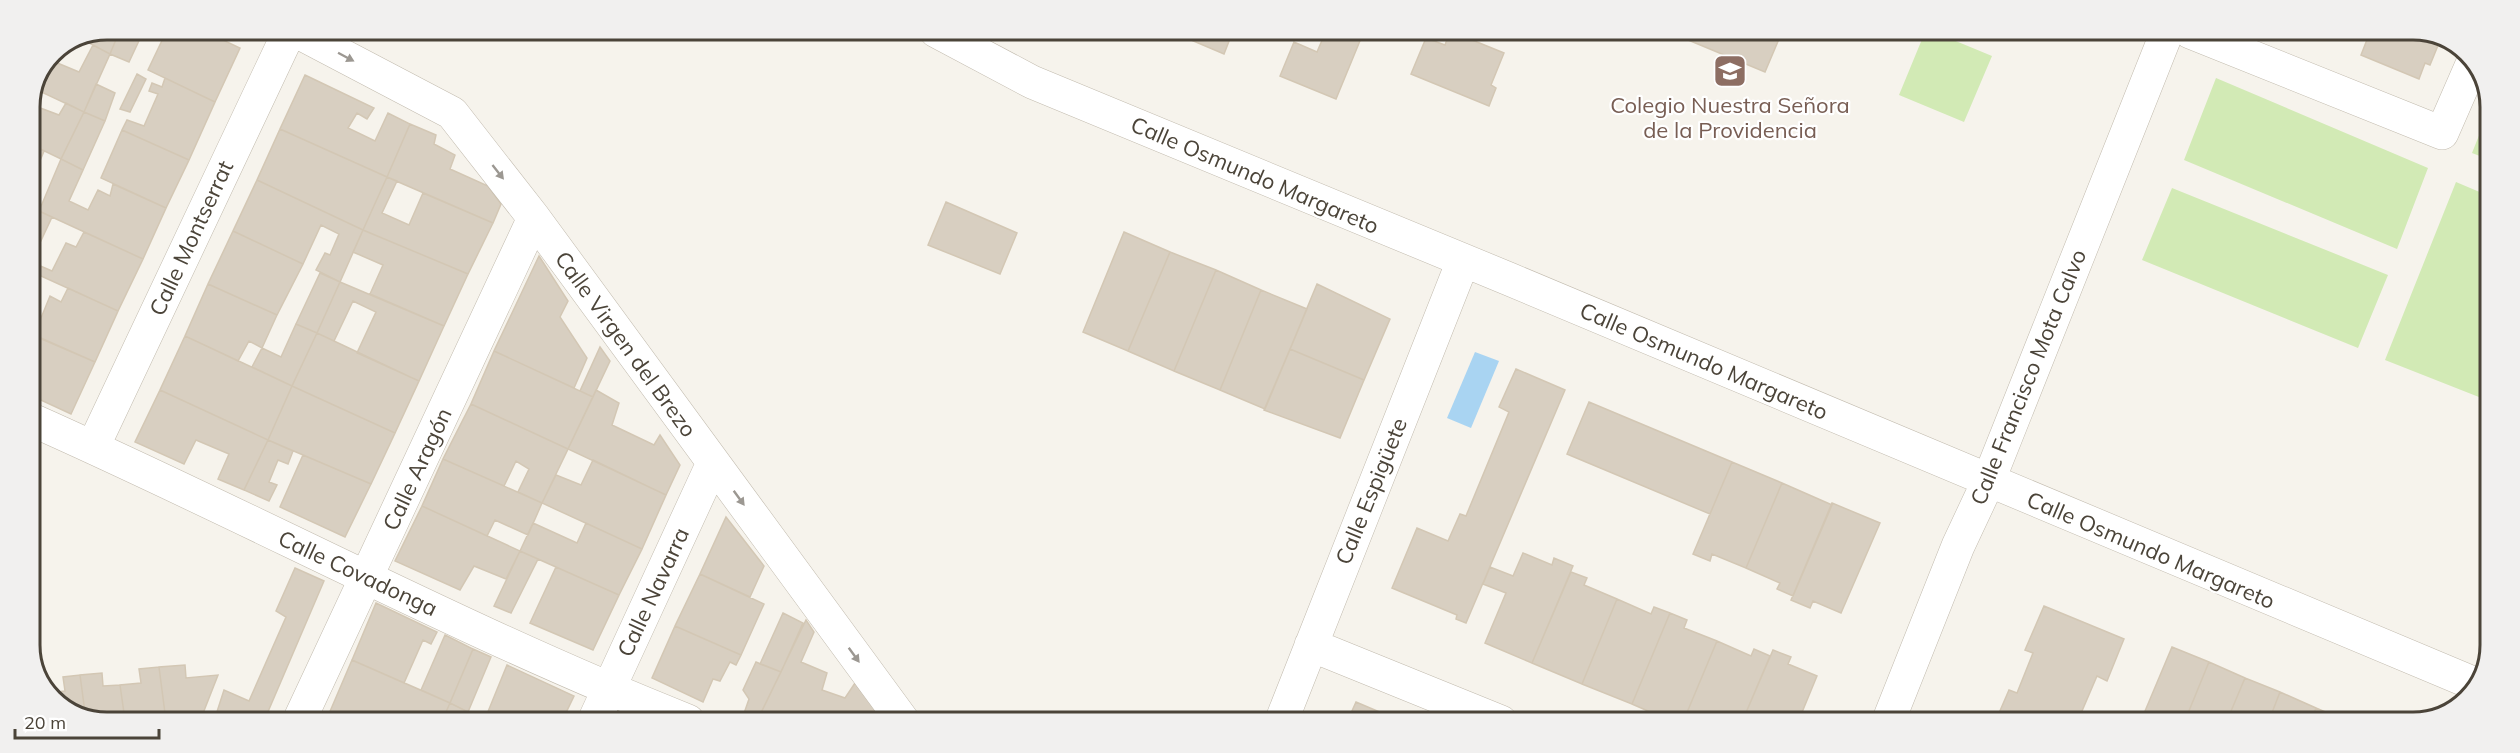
<svg xmlns="http://www.w3.org/2000/svg" width="2520" height="753" font-family="Mulish,sans-serif">
<rect width="100%" height="100%" fill="#f6f3ec"/>
<path fill="#d2eab5" d="M1925,32h9l58,24 -28,66 -65,-27z
M2216,78l212,90 -31,81 -213,-89z
M2490,108v52l-18,-7z
M2456,182l33,14v205l-104,-41z
M2172,188l216,87 -30,73 -216,-88z"/>
<path fill="#a9d4f2" d="M1475,352l24,9 -28,67 -24,-10z"/>
<path fill="#d8cfc1" stroke="#d3c7b4" stroke-width="1.5" d="M108,30h12l-10,24 -23,-12 2,-4z
M120,30h24l-15,32 -19,-8z
M167,30h35l38,18 -25,54 -67,-32z
M1170,31h63l-9,23z
M1326,31h38l-28,68 -56,-23 14,-34 23,10z
M1450,31l54,22 -13,32 5,3 -7,18 -78,-32 15,-36 19,7z
M1669,32h113l-17,40z
M2370,32l62,1 9,5 -11,27 -5,-2 -6,16 -58,-24z
M93,45l17,9 -26,58 -47,-22 16,-37 7,-3 -5,12 24,10z
M137,74l9,5 -16,33 -10,-3z
M305,75l69,33 -7,11 -10,-6 -9,15 27,13 13,-28 22,11 -23,53 -107,-48z
M165,78l50,24 -26,58 -67,-30 5,-10 17,6 14,-32 -9,-3 3,-8 10,4z
M96,84l19,9 -10,28 -21,-9z
M37,90l4,2 -6,14 24,9 7,-12 18,9 -23,47 -31,-15v-37z
M84,112l21,9 -22,49 -22,-11z
M410,124l26,11 -2,9 21,11 -5,14 38,17 13,18 -8,19 -106,-46z
M280,129l107,48 -24,53 -106,-50z
M122,130l67,30 -23,48 -65,-30z
M30,144l14,7 -7,17 -7,-3z
M61,159l22,11 -14,31 19,9 10,-20 12,6 3,-12 53,24 -23,51 -104,-48z
M387,177l10,4 -15,32 27,12 14,-32 70,30 -25,51 -105,-44z
M257,180l106,50 -23,52 -24,-12 9,-17 5,2 9,-21 -18,-9 -18,39 -70,-33z
M946,202l71,31 -17,41 -72,-29z
M39,211l13,6 -21,45 21,9 14,-28 10,4 8,-15 59,27 -25,52 -88,-40v-42z
M363,230l105,44 -24,52 -74,-32 13,-29 -30,-13z
M233,231l70,33 -26,51 -69,-31z
M1124,232l46,20 -42,99 -45,-19z
M1170,252l46,18 -42,101 -46,-20z
M539,256l29,45 -8,16 27,41 -13,30 -80,-37z
M1216,270l45,20 -41,100 -46,-19z
M320,273l20,9 -23,51 -21,-9z
M340,282l104,44 -25,55 -62,-28 19,-41 -23,-11 -19,40 -17,-8z
M208,284l69,31 -15,33 -13,-7 -11,20 -53,-25z
M1317,284l73,35 -26,61 -74,-31z
M68,288l50,23 -23,51 -61,-27 16,-39 11,6z
M1261,290l46,19 -42,100 -45,-19z
M296,324l21,9 -25,53 -40,-19 10,-19 19,9z
M317,333l102,48 -24,52 -103,-47z
M30,334l65,28 -24,52 -41,-19z
M185,336l107,50 -24,54 -108,-50z
M600,347l10,14 -17,36 -13,-6z
M1290,349l74,31 -24,58 -76,-28z
M494,351l99,46 -25,52 -97,-45z
M1516,369l49,21 -99,233 -10,-4 1,-4 -65,-27 25,-60 31,13 12,-27 6,2 43,-104 -10,-5z
M292,386l103,47 -24,51 -103,-44z
M160,390l108,50 -24,50 -26,-11 11,-25 -33,-14 -12,24 -49,-22z
M596,390l23,13 -7,22 42,20 6,-10 20,30 -14,30 -98,-46z
M1589,402l143,60 -22,52 -143,-60z
M471,404l97,45 -26,54 -24,-11 11,-23 -13,-8 -12,25 -61,-27z
M268,440l25,11 -5,13 -10,-4 -9,22 8,3 -8,16 -25,-11z
M303,455l68,29 -26,53 -65,-30z
M443,459l99,44 -14,32 -33,-15 -8,16 -65,-30z
M593,460l73,35 -24,54 -100,-46 14,-28 25,10z
M1732,462l50,21 -36,85 -34,-14 -2,7 -17,-7z
M1782,483l50,22 -39,91 -16,-7 3,-6 -34,-15z
M1832,503l48,20 -39,90 -28,-12 -3,7 -19,-8z
M422,506l98,45 -14,28 -32,-13 -14,24 -65,-29z
M726,517l38,49 -14,31 -50,-23z
M533,523l44,20 9,-20 56,26 -23,46 -99,-44z
M520,551l18,8 -27,54 -17,-7z
M1523,553l29,12 2,-7 19,8 -41,97 -47,-20 21,-50 -23,-9 7,-17 23,9z
M556,567l63,28 -26,55 -63,-27z
M295,568l29,13 -60,140h-50l10,-31 25,11 37,-84 -10,-6z
M1571,572l16,6 -3,7 33,14 -35,85 -50,-21z
M700,574l64,30 -23,51 -66,-29z
M1617,599l34,15 3,-7 16,6 -38,91 -50,-20z
M376,603l61,29 -6,12 -8,-4 -19,43 -52,-23z
M2044,606l80,33 -17,42 -10,-5 -18,42 9,5h-67l-22,-10 10,-23 8,3 16,-40 -8,-3z
M783,613l20,10 -22,49 -21,-8z
M1670,613l17,7 -3,8 33,13 -34,81h-10l-41,-18z
M806,620l8,12 -13,30 26,11 -5,17 23,8 10,-15 25,32 -3,6h-120z
M675,626l66,29 -5,10 -6,-3 -10,19 -7,-2 -10,23 -51,-24z
M445,635l28,14 -23,54 -29,-13z
M1717,641l34,15 3,-7 16,7 -28,66h-59z
M2172,647l37,15 -25,61h-44z
M473,649l18,8 -23,55 -18,-9z
M1773,650l18,7 -3,7 29,12 -19,46h-56z
M352,660l98,43 -8,18h-102l-12,-5z
M756,662l25,10 -24,49h-10l-5,-2 7,-20 -6,-9z
M2209,662l36,16 -19,45h-42z
M185,665l1,13 32,-3 -18,46h-34l-7,-54z
M507,665l67,31 -12,25 -77,-2z
M159,667l7,54 -41,-1 -5,-35 21,-2 -2,-14z
M102,673l1,13 17,-1 5,35h-39l-6,-45z
M80,675l6,45 -38,-27 17,-2 -2,-14z
M2245,678l35,14 -12,31h-42z
M2280,692l36,16 -6,15h-42z
M1356,702l47,20h-56z
M450,703l18,9 -4,9h-22z
M2316,708l35,15h-41z
M1997,712l2,1 22,10h-28z"/>
<g fill="none" stroke-linecap="round" stroke-linejoin="round">
<g stroke="#c2bbae" stroke-width="34">
<path id="street" d="M294,30l158,83 82,105 369,503
M936,31l96,51 477,197 966,405
M2190,32l252,101 31,-71
M30,419c221,98 433,213 658,302
M93,447l197,-417
M1311,645l190,77
M299,721l235,-503
M594,721l119,-258
M1281,722l182,-461
M1888,722l70,-176 30,-64 179,-450"/>
</g>
<use href="#street" stroke="#fff" stroke-width="33"/>
</g>
<defs><path id="oneway-solid" d="M-6-.8H1V-3.2L6.5 0L1 3.2V.8H-6Z" transform="scale(1.5)"/></defs>
<g fill="#9c9892">
<use href="#oneway-solid" transform="translate(346 57) rotate(28)"/>
<use href="#oneway-solid" transform="translate(498 172) rotate(52)"/>
<use href="#oneway-solid" transform="translate(739 498) rotate(54)"/>
<use href="#oneway-solid" transform="translate(854 655) rotate(54)"/>
</g>
<defs>
<g id="school-square" transform="scale(1.725)"><rect x="-9" y="-9" width="18" height="18" rx="4" fill="#8d6e63" stroke="#fff"/><path d="M0-5L7-2L0 1L-7-2ZM-4 1L0 2.5L4 1V4Q0 6-4 4Z" fill="#fff"/></g>
</defs>
<g fill-rule="evenodd">
<use href="#school-square" x="1730" y="71"/>
</g>
<g text-anchor="middle" dominant-baseline="central" stroke-width="4.5" stroke-linejoin="round" paint-order="stroke">
<g font-size="22" fill="#785e54" stroke="#fff">
<text x="1730" y="105">Colegio Nuestra Señora<tspan x="1730" dy="25">de la Providencia</tspan></text>
</g>
<g font-size="22" fill="#4b4439" stroke="#fff">
<text transform="translate(1255 175) rotate(23)">Calle Osmundo Margareto</text>
<text transform="translate(191 238) rotate(-65)">Calle Montserrat</text>
<text transform="translate(626 344) rotate(54)">Calle Virgen del Brezo</text>
<text transform="translate(1704 361) rotate(23)">Calle Osmundo Margareto</text>
<text transform="translate(2028 377) rotate(-68)">Calle Francisco Mota Calvo</text>
<text transform="translate(417 469) rotate(-65)">Calle Aragón</text>
<text transform="translate(1371 491) rotate(-68)">Calle Espigüete</text>
<text transform="translate(2151 550) rotate(23)">Calle Osmundo Margareto</text>
<text transform="translate(358 573) rotate(25)">Calle Covadonga</text>
<text transform="translate(653 592) rotate(-65)">Calle Navarra</text>
</g>
</g>
<path d="M0 0H2520V753H0ZM107 40H2413A67 67 0 0 1 2480 107V645A67 67 0 0 1 2413 712H107A67 67 0 0 1 40 645V107A67 67 0 0 1 107 40Z" fill="#f1f0ef" fill-rule="evenodd"/>
<path fill="none" stroke="#4b4439" stroke-width="3" d="M107 40H2413A67 67 0 0 1 2480 107V645A67 67 0 0 1 2413 712H107A67 67 0 0 1 40 645V107A67 67 0 0 1 107 40Z"/>
<path d="M15 729v9h144v-9" fill="none" stroke="#4b4439" stroke-width="3"/>
<text x="24" y="729" font-size="18" fill="#4b4439" stroke="#ffffff" stroke-width="4.5" paint-order="stroke">20 m</text>
</svg>
